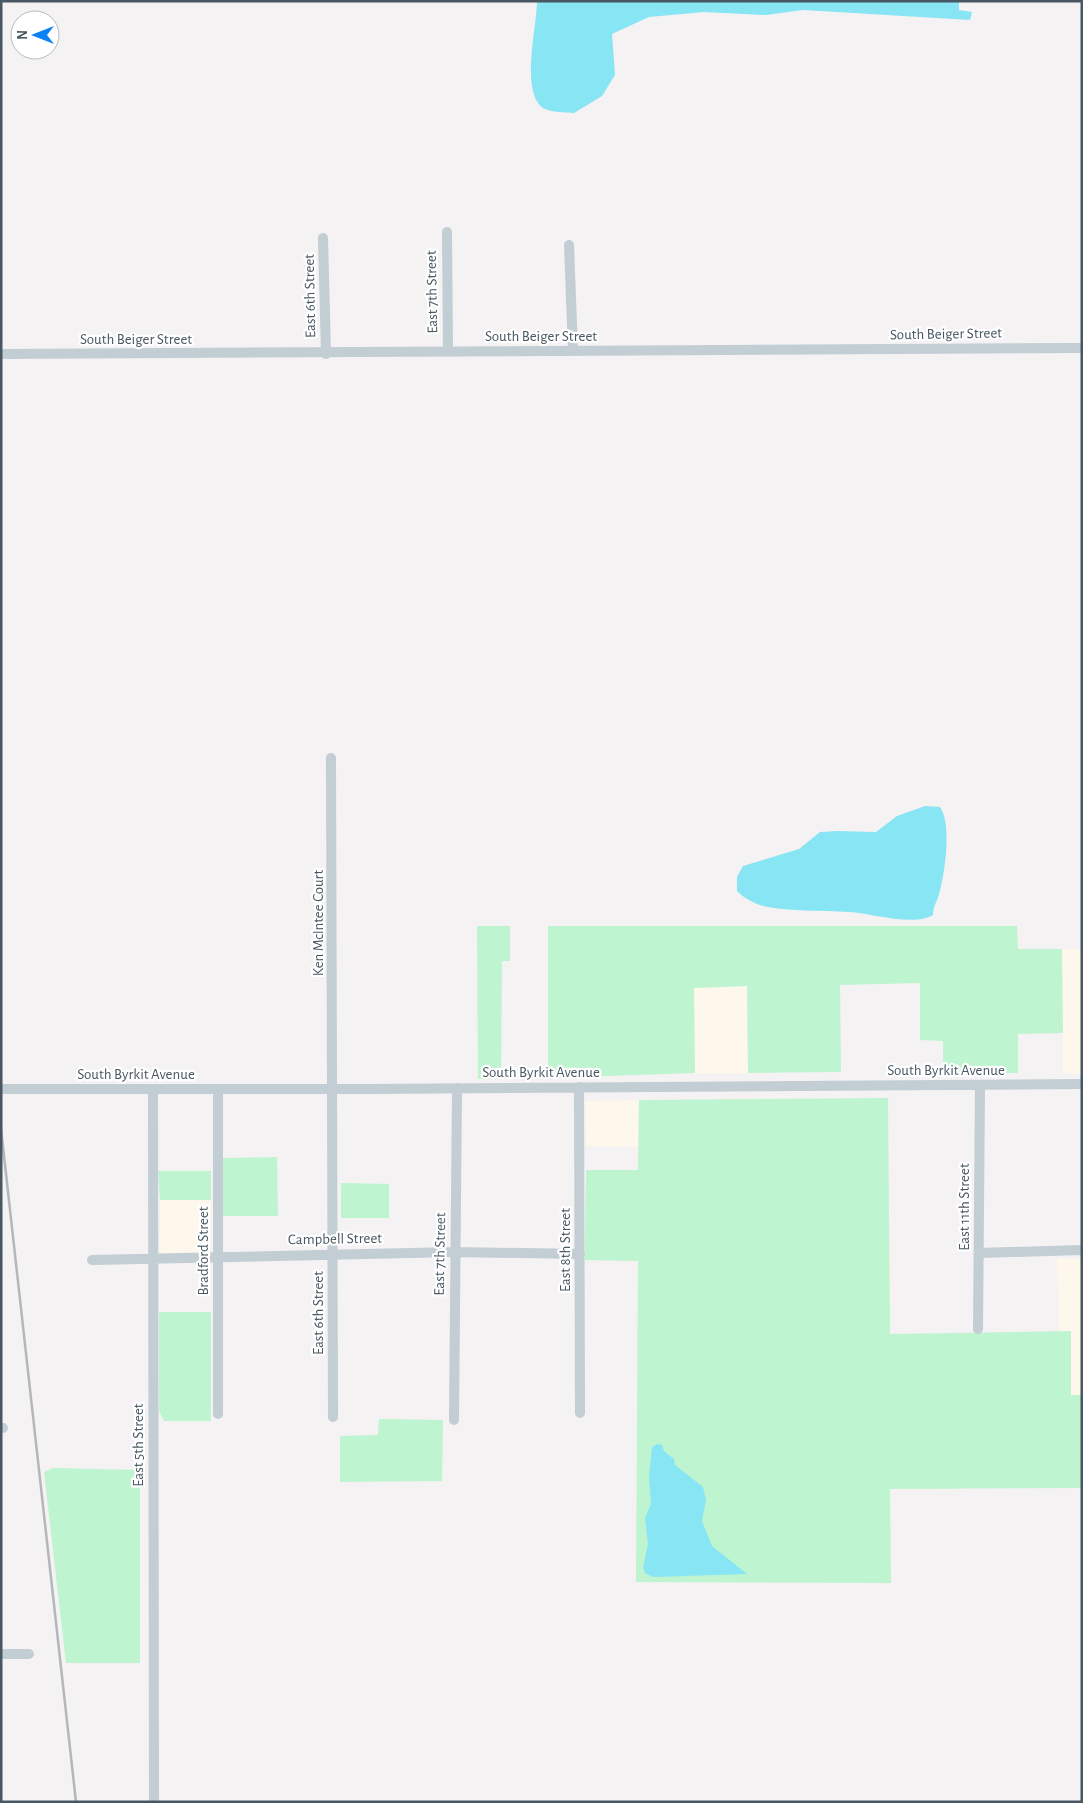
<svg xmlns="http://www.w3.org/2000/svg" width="1083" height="1803" font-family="'Alegreya Sans',sans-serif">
<rect width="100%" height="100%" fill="#f4f2f2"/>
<path fill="#fef7ec" d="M1062,949h20v125l-19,-1z
M747,986l1,87h-53l-1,-85z
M639,1100l-1,47 -52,-1 -1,-45z
M160,1200h51l-1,52 -49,1 -1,-3z
M1082,1258v137h-11v-63h-12l-2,-73z"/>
<path fill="#bef4cf" d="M477,926h33v35h-8l-1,118h-23z
M548,926h469l1,23h44l1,84 -45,1v39l-75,1v-33l-23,-1v-57l-80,2 1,87 -93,1 -1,-87 -53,2 1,85 -147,5z
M888,1098l2,236 181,-3v64h11v93l-192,1 1,94 -255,-1 2,-321 -53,-1 1,-90h52l1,-70z
M277,1157l1,59h-56l1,-58z
M158,1171h53v29h-51z
M341,1183l48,1v34h-48z
M159,1312h52v109h-47l-5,-10z
M379,1419l64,1 -1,61 -102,1v-46l38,-1z
M53,1468l87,2v193h-74l-22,-191z"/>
<path fill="#88e5f4" d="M537,1h422v9l13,2 -2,8 -167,-10 -37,5 -62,-3 -55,5 -37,17 3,41 -13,21 -28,17c-9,-1 -22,0 -31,-5 -23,-16 -6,-81 -6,-107z
M925,806l15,1c12,17 5,66 -1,87 -2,8 -6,12 -6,21 -20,12 -62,-2 -84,-3 -29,-2 -57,0 -86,-6 -10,-3 -19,-8 -26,-15v-14l6,-11 56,-17 21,-17 17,-1 39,1 21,-16z
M657,1444l5,1 2,6 10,8 1,6 28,22 3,13 -4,21 10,25 35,28 -93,3 -8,-3 -3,-6 5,-24 -3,-26 6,-14 -2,-27 3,-30z"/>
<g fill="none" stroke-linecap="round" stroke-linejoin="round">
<path stroke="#c2cdd4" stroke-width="10" d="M447,232l1,119
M323,238l3,116
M569,245l4,106
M1,354l1081,-6
M331,758l2,659
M579,1087l1,326
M1,1089h367l714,-5
M153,1089l1,713
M979,1253l103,-3
M92,1260l363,-8 125,2
M978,1329l2,-244
M218,1414v-325
M454,1420l3,-332
M1,1428h2
M1,1654h28"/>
<path stroke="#b3b7bc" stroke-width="2.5" d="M1,1129l75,673"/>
</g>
<g text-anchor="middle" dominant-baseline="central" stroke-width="4.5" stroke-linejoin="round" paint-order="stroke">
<g font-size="15" fill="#485761" stroke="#fff">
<text transform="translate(432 292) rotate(-91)">East 7th Street</text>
<text transform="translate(310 296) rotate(-91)">East 6th Street</text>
<text transform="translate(946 334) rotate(-1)">South Beiger Street</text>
<text x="541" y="336">South Beiger Street</text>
<text x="136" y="339">South Beiger Street</text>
<text transform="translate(318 923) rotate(-90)">Ken McIntee Court</text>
<text x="946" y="1070">South Byrkit Avenue</text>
<text x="541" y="1072">South Byrkit Avenue</text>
<text x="136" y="1074">South Byrkit Avenue</text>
<text transform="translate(964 1207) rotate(-90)">East 11th Street</text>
<text transform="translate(335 1239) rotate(-1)">Campbell Street</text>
<text transform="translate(565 1250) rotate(-90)">East 8th Street</text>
<text transform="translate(203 1251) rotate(-90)">Bradford Street</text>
<text transform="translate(440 1254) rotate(-89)">East 7th Street</text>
<text transform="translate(318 1313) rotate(-90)">East 6th Street</text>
<text transform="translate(138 1445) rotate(-90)">East 5th Street</text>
</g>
</g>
<rect width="1083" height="1803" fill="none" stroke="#485761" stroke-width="5"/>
<g transform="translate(35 35) rotate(270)"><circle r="24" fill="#ffffff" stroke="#b6bcc0"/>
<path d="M0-4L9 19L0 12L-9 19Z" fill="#0b81f5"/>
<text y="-8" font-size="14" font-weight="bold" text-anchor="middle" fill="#485761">N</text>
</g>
</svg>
